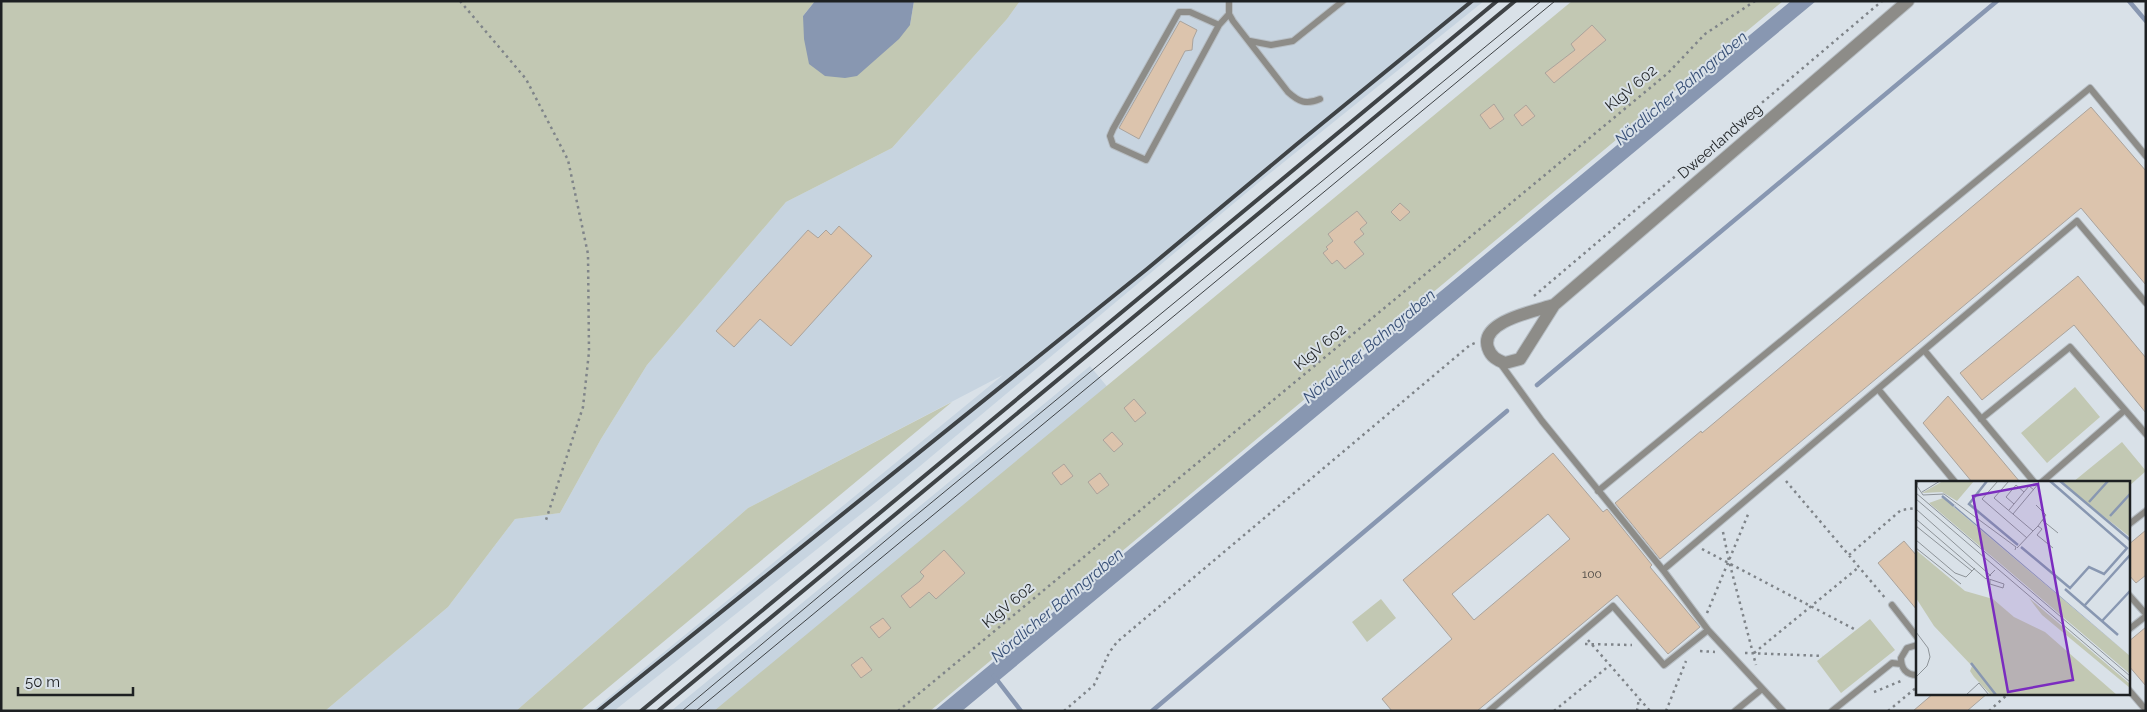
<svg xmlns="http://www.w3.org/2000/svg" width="2147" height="712" font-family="Raleway,sans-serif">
<rect width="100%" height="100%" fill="#d9e1e8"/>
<path fill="#c7d4e0" d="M1020,1h464l-220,177 -369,309 -281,224h-22l411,-336 -255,133 -232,203h-191l123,-104 67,-88 45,-6 41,-74 46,-74 139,-163 106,-54 115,-129z
M1090,366l25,30 -382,315h-62z"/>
<path fill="#c2c8b3" d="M1,1h814l-12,15 107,9 4,-24h106l-13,18 -115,129 -106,54 -139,163 -46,74 -41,74 -45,6 -67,88 -123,104h-324z
M1572,1h211l-853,710h-216z
M2075,387l25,30 -53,46 -26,-30z
M952,402l-372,309h-64l232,-203z
M2122,442l24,29 -18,16v-5h-55z
M1381,599l15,19 -29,24 -15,-20z
M1870,619l25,31 -54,43 -24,-32z"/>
<path fill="#8897b1" d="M815,1h99l-4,24 -11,14 -42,37 -12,2 -20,-2 -16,-12 -5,-25 -1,-23z
M1791,1h25l-854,710h-28z"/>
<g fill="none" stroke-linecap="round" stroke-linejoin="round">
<path stroke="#8897b1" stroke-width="4.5" d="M2129,1l17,20
M1537,385l460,-384
M994,676l27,35
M1152,711l355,-300"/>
</g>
<path fill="#dcc4ad" stroke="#aaa39c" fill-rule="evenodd" d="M1180,21l17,9 -4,9 -1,11 -7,1 -46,88 -20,-11z
M1592,25l14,15 -52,43 -9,-10 30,-23 -4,-6z
M1494,104l10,15 -14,10 -10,-14z
M1526,105l9,11 -13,10 -8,-11z
M2091,107l55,64v114l-65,-77 -421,351 -45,-56 86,-72 1,2z
M1400,203l10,9 -10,9 -9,-9z
M1357,211l10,12 -7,6 4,5 -10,8 10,12 -19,15 -8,-9 -5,4 -9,-11 5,-4 -2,-2 7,-6 -5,-7z
M839,226l33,30 -81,90 -31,-27 -26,28 -18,-16 92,-101 10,8 8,-8 5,5z
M2078,276l68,82v55l-72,-88 -92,75 -22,-27z
M1948,396l72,86h-48l-49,-59z
M1134,399l12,14 -11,9 -11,-14z
M1112,432l11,12 -9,8 -11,-12z
M1553,453l50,59 4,-3 45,56 -2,2 50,60 -32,27 -51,-59 -140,116h-85l-10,-12 70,-60 -49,-59zM1548,514l22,25 -96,81 -22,-26z
M1064,464l9,12 -12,9 -9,-12z
M1100,473l9,12 -12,9 -9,-12z
M2146,530v45l-10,8 -8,-9v-29z
M1904,541l13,15v54l-39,-47z
M944,550l21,23 -29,26 -7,-7 -19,16 -9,-12 19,-15 4,-5 -4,-4z
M883,618l8,10 -12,10 -9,-11z
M2146,627v59l-18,-21v-23z
M862,657l10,13 -11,8 -10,-13z
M1934,693h54l-21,18h-54z"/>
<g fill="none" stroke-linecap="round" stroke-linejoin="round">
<g stroke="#b7bec4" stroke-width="8">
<path id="service" d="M1229,1v13l4,7 55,71c11,10 18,13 32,7
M1219,25l-29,-13h-11l-66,117 -3,7 3,9 33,15 73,-135 10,-11
M1250,41l21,4 22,-4 50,-40
M1924,350l110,132
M1500,363l42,58 121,149
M1878,389l77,93
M1981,419l89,-72 76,87
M2042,482l83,-72
M1598,491l492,-403 56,68
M2128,525l18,-14
M2128,594l18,20
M1892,605l25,32
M1708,630l75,81
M2128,630l18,-14
M1917,645l-10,3 -6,10c0,10 5,17 16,17
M2128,689l18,21
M1489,711l124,-105 51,59 44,-35 -45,-60 414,-349 69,82
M1735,711l27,-22
M1832,711l60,-48 9,1"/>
</g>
<g stroke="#b7bec4" stroke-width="14">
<path id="minor" d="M1554,305c-18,6 -75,16 -66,43 3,9 9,12 17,15l15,-4 34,-54 354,-304"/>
</g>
<path stroke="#7f8489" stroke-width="2.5" stroke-dasharray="2.5 4" stroke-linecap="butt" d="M460,1l66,78 42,81 20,94 1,98 -6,55 -37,113
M1534,296l348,-295
M1786,481l100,118
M1723,532l6,29 27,104
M1702,549l154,81
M1849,555l52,-45 16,-2
M1707,613l42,-101
M1588,640l62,71
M1585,644l47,1
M1700,651l15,1
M1745,653l78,3
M1754,653l105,-86
M1874,692l27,-11
M898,711l770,-638 37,-39 50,-33
M1064,711l30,-26 15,-32 8,-11 353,-297 5,-2
M1554,711l56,-46
M1637,711l2,-13
M1666,711l20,-50
M1888,711l29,-24
M1989,711l20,-18"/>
<use href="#service" stroke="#8d8c88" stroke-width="6"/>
<use href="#minor" stroke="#8d8c88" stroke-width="12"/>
<path stroke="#3f4346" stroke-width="1" d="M682,711l221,-185 638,-525
M696,711l859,-710"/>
<path stroke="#3f4346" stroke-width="4" d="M598,711l549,-442 150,-125 175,-143
M641,711l856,-710
M658,711l857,-710"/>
</g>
<g text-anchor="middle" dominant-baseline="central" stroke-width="4" stroke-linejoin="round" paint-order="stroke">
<g font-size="12" fill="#4d4945">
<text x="1592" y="574">100</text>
</g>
<g font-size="15" fill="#1d2022" stroke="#d9e1e8">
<text transform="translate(1631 88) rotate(-40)">KlgV 602</text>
<text transform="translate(1720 141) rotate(-41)">Dweerlandweg</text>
<text transform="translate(1320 347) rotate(-40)">KlgV 602</text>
<text transform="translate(1008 605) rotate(-40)">KlgV 602</text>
</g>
<g font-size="16" font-style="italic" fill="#374f76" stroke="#d9e1e8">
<text transform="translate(1681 88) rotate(-40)">Nördlicher Bahngraben</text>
<text transform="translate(1369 346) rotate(-40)">Nördlicher Bahngraben</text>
<text transform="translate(1057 605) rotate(-40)">Nördlicher Bahngraben</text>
</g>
</g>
<g transform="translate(1916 481)">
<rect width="214" height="214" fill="#d9e1e8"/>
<path d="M27,0h31l-17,20 -15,-9 -20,1zM144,0h70v56l-42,-33zM27,17l187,158v18l-201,-171zM0,69l49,41 28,8 21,18 31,15 72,63h-126l-17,-18 -4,-6 2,-5 -38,-40 -18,-28zM113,117l101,86v4l-88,-73z" fill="#c2c8b3"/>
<path d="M40,23l-1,2 175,150 -176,-149z" fill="#8897b1"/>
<path fill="none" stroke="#8897b1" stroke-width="2.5" d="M71,0l-18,23 49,41M144,0l70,59M26,15l12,10M173,21l19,-21M194,35l20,-22M105,66l49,41 19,-21 15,7 23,-26 -77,-67M149,108l53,46M169,124l45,-50M186,140l28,-30M55,182l25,32"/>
<path fill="none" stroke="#8e9499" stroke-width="1" d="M2,0l-1,5 6,9 21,-1 72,53 -1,3M82,0l-16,18 45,39M93,0l-15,17 39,33 5,-5 4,3 -5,6 16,13M6,11l18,-11M0,12l214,183M0,18l214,183M98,23l-8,-7 10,-12 8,7M122,26l-2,-2 10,10 -8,11M0,28l75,67M93,29l20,-24 5,4M97,33l26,-31 -2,-2M0,38l70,60 9,-9M126,39l16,13M0,45l56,45M0,59l39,33 11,4 9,-9M0,67l45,36M101,67l16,-17M73,98l15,5 -1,4 -13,-4v-4M0,151l12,16 2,9 -3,9 -11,11M50,214l13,-12 10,12"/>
<path fill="#7b2cbf" fill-opacity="0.15" stroke="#7b2cbf" stroke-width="2.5" d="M122,3l35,196 -65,12 -35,-196z"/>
<rect width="214" height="214" fill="none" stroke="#1d2022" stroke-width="2.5"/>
</g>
<rect width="2147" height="712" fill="none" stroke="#1d2022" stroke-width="5"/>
<path d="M18 687v8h115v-8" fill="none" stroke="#1d2022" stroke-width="2.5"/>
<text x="25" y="687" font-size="15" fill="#1d2022" stroke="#d9e1e8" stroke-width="4" paint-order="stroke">50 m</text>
</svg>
